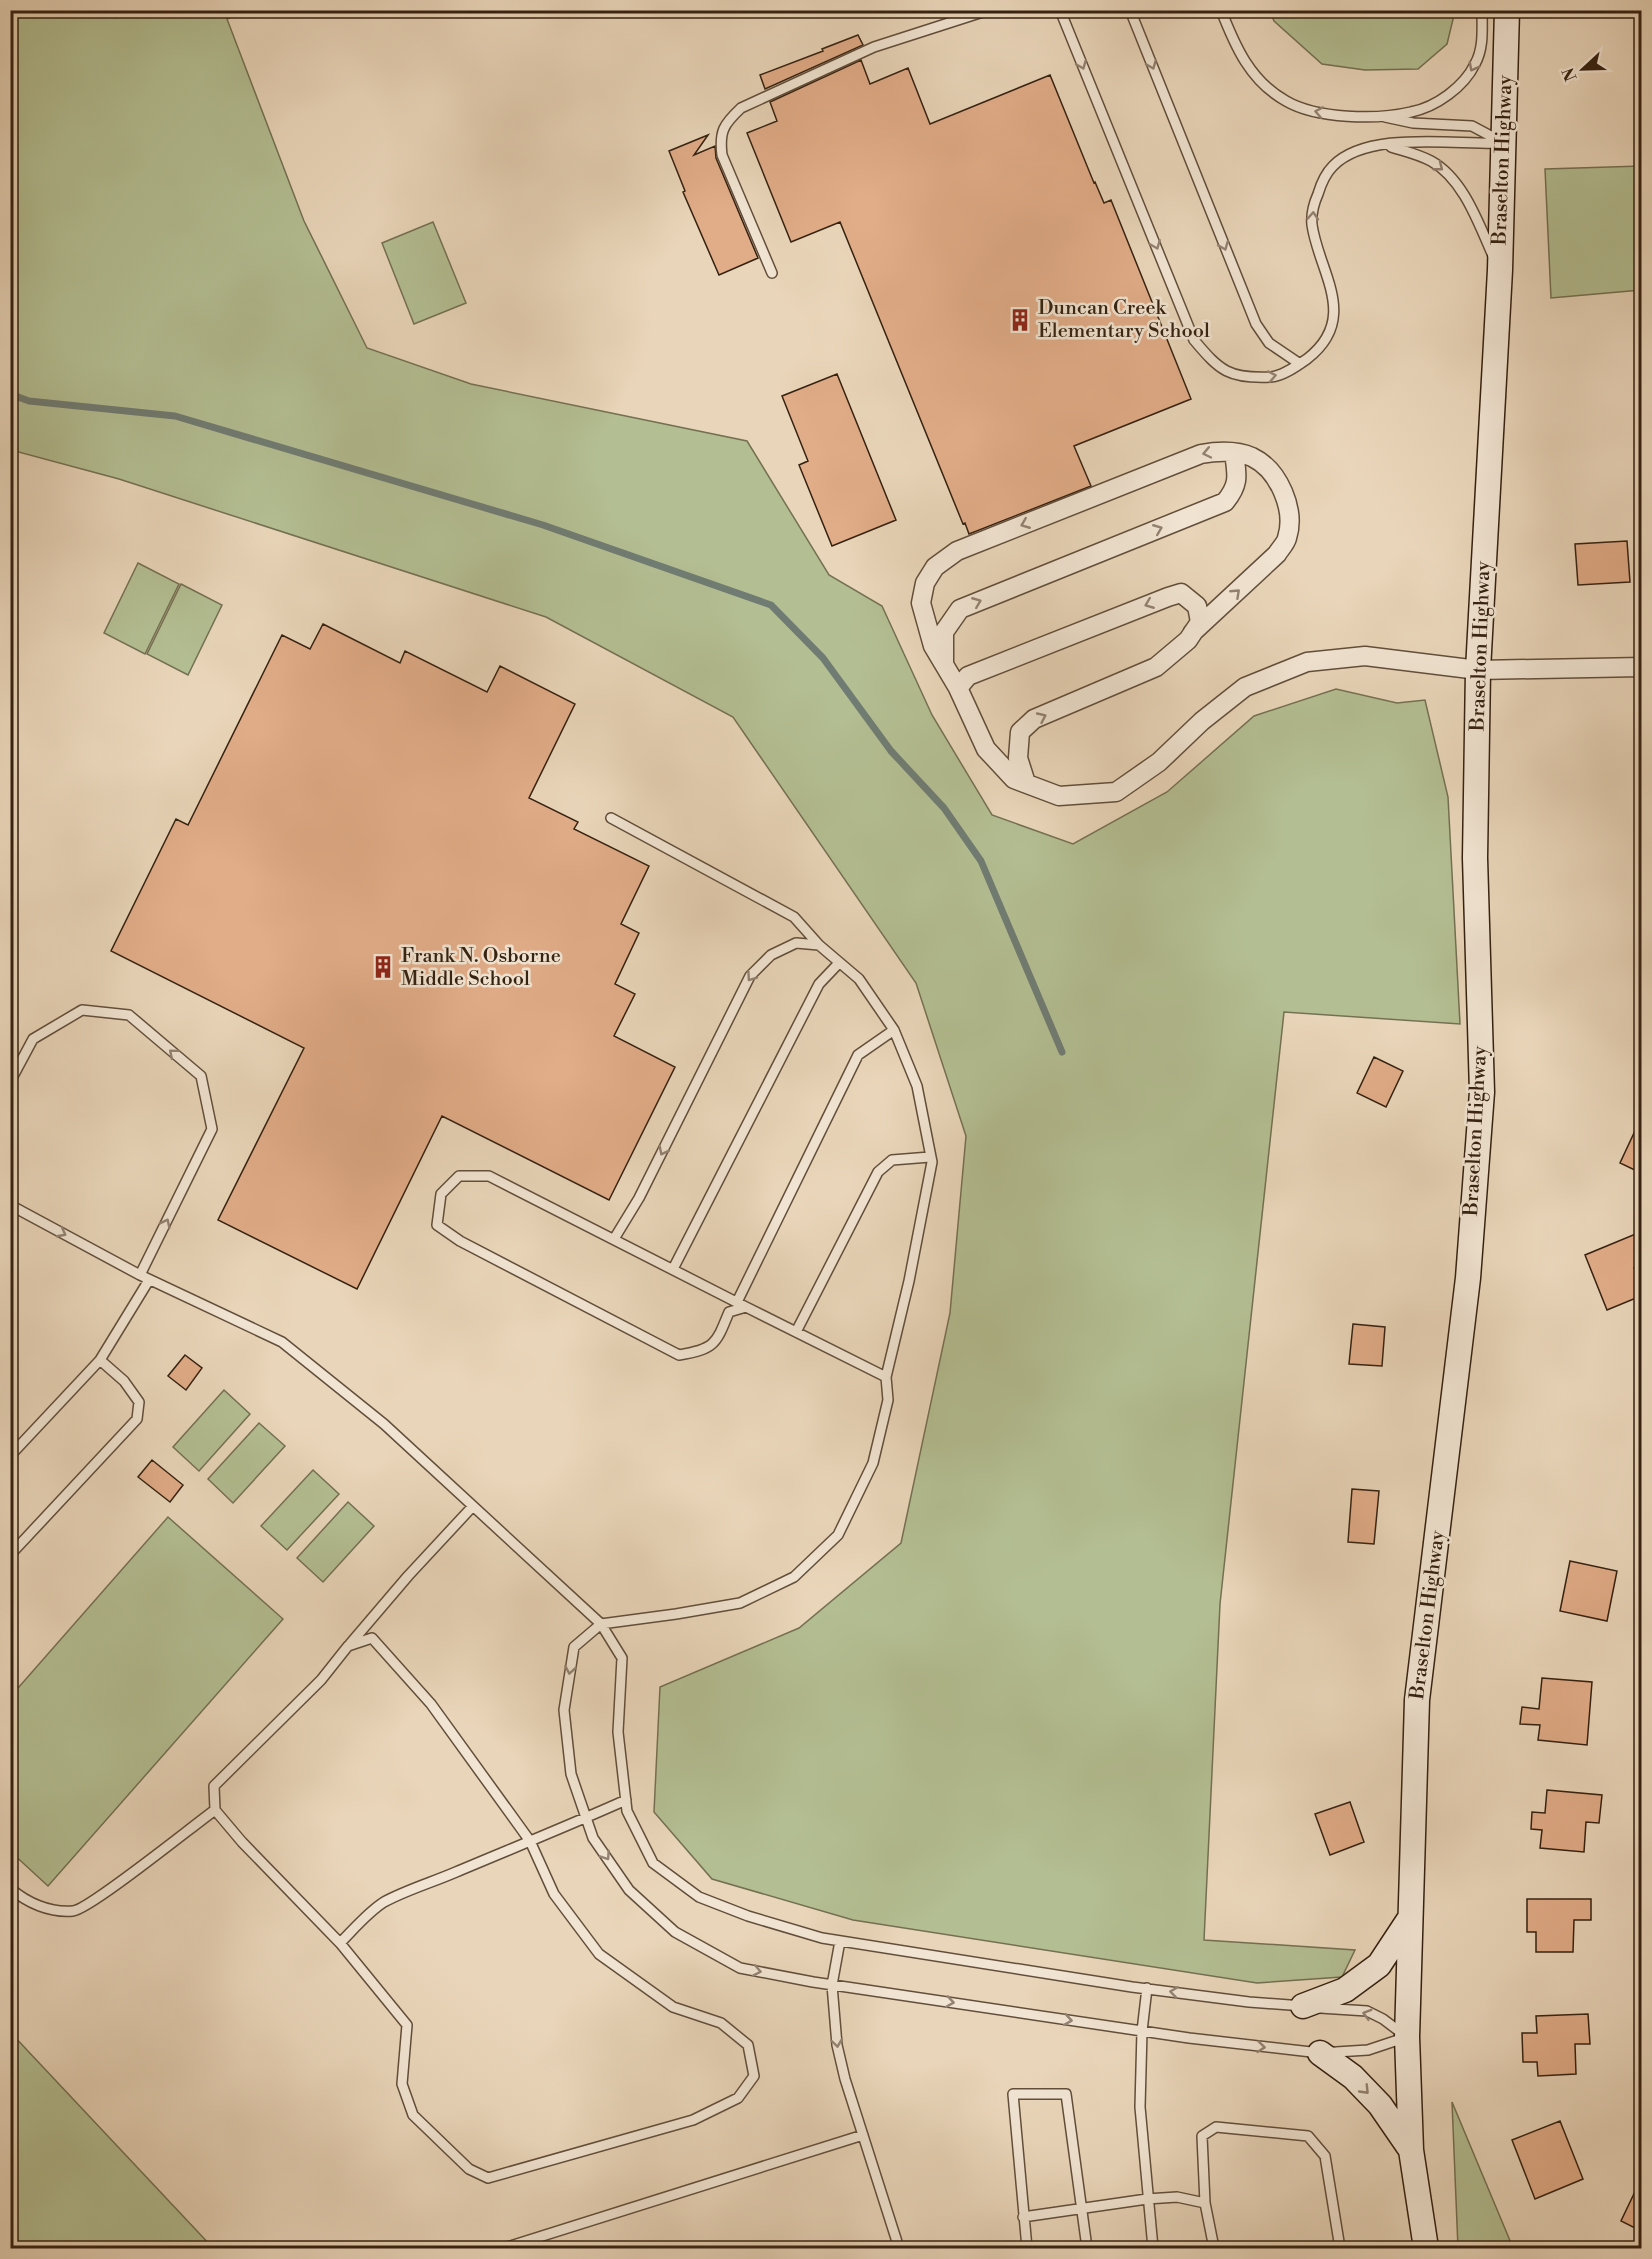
<svg xmlns="http://www.w3.org/2000/svg" width="1652" height="2259" font-family="'Libre Bodoni',serif">
<rect width="100%" height="100%" fill="#e9d5b9"/>
<filter id="stains"><feTurbulence type="fractalNoise" baseFrequency=".00333" numOctaves="4"/><feColorMatrix values="0 0 0 0 .2 0 0 0 0 .09 0 0 0 0 .02 0 0 0 .5 -.17"/></filter>
<radialGradient id="worn" r=".72"><stop offset=".6" stop-color="#630" stop-opacity="0"/><stop offset="1" stop-color="#630" stop-opacity=".3"/></radialGradient>
<path fill="#b3be92" stroke="#747052" stroke-width="1.5" d="M10,11h100l5,7 15,-7h116l-19,8 77,202 63,127 104,36 276,57 82,134 53,31 50,109 60,100 81,29 94,-52 87,-76 82,-27 61,14 28,-3 23,97 12,227 -176,-12 -64,592 -16,336 151,10 -13,27 -85,6 -404,-63 -141,-41 -58,-67 6,-125 139,-59 102,-85 49,-230 16,-177 -50,-153 -183,-266 -187,-100 -427,-138 -108,-29z
M1270,11h185l-8,33 -29,25 -53,1 -43,-6 -48,-43z
M1641,166v124l-90,8 -6,-129z
M433,222l33,81 -52,21 -32,-81z
M138,563l41,21 -34,70 -41,-21z
M181,584l41,21 -34,70 -41,-21z
M224,1390l26,24 -51,57 -26,-24z
M259,1423l26,23 -52,57 -25,-24z
M313,1470l26,24 -52,56 -26,-24z
M348,1502l26,24 -51,56 -26,-24z
M168,1517l115,102 -235,267 -37,-34v-156z
M11,2033l202,215h-202z
M1452,2102l59,141 12,5h-65z"/>
<g fill="none" stroke-linecap="round" stroke-linejoin="round">
<path stroke="#707c73" stroke-width="7" d="M10,394l19,7 146,15 368,109 228,80 52,53 68,93 53,57 37,53 81,191"/>
</g>
<path fill="#e1ac88" stroke="#352111" stroke-width="1.5" d="M858,35l5,10 -98,44 -5,-14 63,-24 -1,-2z
M861,60l9,24 38,-16 22,56 120,-49 44,108 1,-1 9,21 7,-3 80,199 -117,47 17,40 -122,48 -4,-11 -2,1 -123,-302 -49,20 -44,-109 30,-12 -7,-19z
M708,135l-14,20 21,-9 1,12 42,100 -39,17 -36,-83 2,-1 -16,-40z
M837,374l59,146 -64,26 -33,-81 9,-4 -26,-65z
M1627,541l3,41 -52,3 -3,-41z
M323,624l77,39 5,-12 82,41 13,-26 75,38 -46,94 49,24 -4,7 75,37 -28,58 18,9 -24,51 20,10 -21,42 61,31 -66,133 -167,-84 -85,173 -139,-69 86,-172 -193,-97 65,-132 12,6 94,-190 28,14z
M1374,1057l29,14 -17,36 -29,-14z
M1641,1118v55l-21,-10z
M1638,1233l3,10v22l-7,3 7,19v9l-34,14 -22,-55z
M1353,1324l32,3 -3,39 -33,-2z
M185,1355l17,13 -16,22 -18,-14z
M152,1460l31,25 -13,17 -32,-25z
M1352,1489l27,2 -5,53 -26,-2z
M1570,1561l47,10 -10,50 -47,-10z
M1542,1678l50,4 -5,63 -49,-5 2,-15 -20,-1 2,-17 17,2z
M1547,1790l55,5 -3,28 -13,-1 -2,30 -44,-4 2,-18 -11,-1 1,-17 13,1z
M1350,1802l14,40 -34,13 -15,-41z
M1527,1899h64v21h-17l-1,32h-37v-20h-9z
M1588,2014l2,30h-15l1,30 -38,2 -1,-14h-14l-1,-29h15l-1,-17z
M1560,2121l23,58 -48,20 -23,-59z
M1641,2179v52l-20,-10z"/>
<g fill="none" stroke-linecap="round" stroke-linejoin="round">
<g stroke="#624e3b" stroke-width="12">
<path id="service" d="M1060,10l134,330c26,31 35,39 77,37 12,-1 26,-11 36,-18 53,-41 12,-86 5,-134 -1,-10 2,-22 6,-31 3,-10 8,-21 15,-28 35,-36 122,-21 169,-23
M1130,10l126,314 13,19 31,21
M1221,10c14,36 29,71 65,91 31,18 91,19 125,11 25,-5 53,-25 64,-48 9,-16 7,-35 7,-54
M727,11l2,-1
M1385,117l28,6 59,3 30,16
M1391,147c13,4 27,7 40,14 33,18 48,64 63,97
M772,273l-50,-118c-3,-24 2,-31 19,-47l133,-61 115,-37
M611,818l183,99 25,28
M10,1082l23,-43 49,-29 47,5 72,61 11,53 -72,146
M10,1205l130,70 142,67 102,82 217,200 21,34 -4,74 9,79 26,52 46,34 49,19 74,22 310,49 117,15 54,4
M614,1239l25,-41 111,-222 21,-21 25,-12 23,2 40,34 35,51 23,56 15,76 -23,119 -23,96
M673,1269l146,-285 20,-21
M737,1302l121,-247 36,-25
M746,1307l-257,-131h-30l-18,18 -4,31 23,16 219,114c36,-6 37,-11 50,-43l17,-5 140,70 2,23 -15,63 -35,72 -44,42 -54,26 -64,11 -75,10 -27,23 -10,63 7,64 22,64 36,52 46,42 65,36 73,14 376,56 131,15 48,-3 39,-13 -24,-18 -16,-8 -47,-3
M796,1332l82,-160 14,-12 38,-3
M10,1456l90,-96
M10,1555l127,-136 2,-17 -15,-21 -24,-21 49,-80
M350,1644l58,-68 65,-70
M10,1888c17,15 40,25 63,23 16,-1 121,-86 142,-101
M840,1941l-8,44 5,60 8,34 54,169
M340,1943l-98,-101 -27,-32 -1,-24 107,-106 27,-34 24,-8 59,66 99,137 24,53 45,60 74,53 48,16 27,22 6,31 -16,22 -45,22 -205,58 -19,-9 -56,-54 -11,-31 5,-59 -67,-82c13,-13 28,-31 44,-41 22,-12 49,-20 72,-30 57,-24 114,-47 170,-72
M1147,1988l-5,43 -2,76 13,141
M1205,2203l-3,-67 14,-9 92,9 17,20 15,92
M1023,2217l124,-18 30,-2 28,6 9,45
M504,2248l359,-113
M1027,2248l-14,-154h53l21,154"/>
</g>
<g stroke="#624e3b" stroke-width="21">
<path id="minor" d="M1193,632l84,-78c3,-5 9,-11 10,-16 9,-28 -8,-68 -35,-81 -16,-7 -34,-6 -51,-3l-244,97 -22,16 -10,16 -4,20 12,43 25,42 28,61 28,30 45,17 57,-4 43,-30 43,-41 43,-34 62,-25 58,-6 113,14 164,-3
M944,663v-31l16,-23 265,-107c15,-18 12,-27 9,-49
M958,688l10,-12 200,-79 13,-4 16,13 3,16 -12,18 -32,27 -122,52 -14,13 -2,26 8,25"/>
</g>
<g stroke="#352111" stroke-width="27">
<path id="secondary" d="M1303,2006l42,-16 34,-25 31,-47
M1320,2053l33,24 27,28 31,45
M1426,2248l-15,-98 -4,-113 10,-337 51,-422 14,-186 -7,-234 3,-188 22,-400 7,-260"/>
</g>
<use href="#service" stroke="#f1e4d2" stroke-width="9"/>
<use href="#minor" stroke="#f1e4d2" stroke-width="18"/>
<use href="#secondary" stroke="#f1e4d2" stroke-width="24"/>
</g>
<defs><path id="oneway-chevron" d="M-2-3.5L2.5 0L-2 3.5" fill="none" stroke-width="1.6" stroke-linecap="round" stroke-linejoin="round" transform="scale(1.5)"/></defs>
<g stroke="#938272">
<use href="#oneway-chevron" transform="translate(1082 65) rotate(68)"/>
<use href="#oneway-chevron" transform="translate(1152 65) rotate(68)"/>
<use href="#oneway-chevron" transform="translate(1473 67) rotate(118)"/>
<use href="#oneway-chevron" transform="translate(1319 112) rotate(-169)"/>
<use href="#oneway-chevron" transform="translate(1439 167) rotate(38)"/>
<use href="#oneway-chevron" transform="translate(1313 216) rotate(-86)"/>
<use href="#oneway-chevron" transform="translate(1156 245) rotate(68)"/>
<use href="#oneway-chevron" transform="translate(1224 246) rotate(68)"/>
<use href="#oneway-chevron" transform="translate(1272 376) rotate(-11)"/>
<use href="#oneway-chevron" transform="translate(1207 453) rotate(168)"/>
<use href="#oneway-chevron" transform="translate(1025 524) rotate(158)"/>
<use href="#oneway-chevron" transform="translate(1158 529) rotate(-22)"/>
<use href="#oneway-chevron" transform="translate(1236 593) rotate(-43)"/>
<use href="#oneway-chevron" transform="translate(977 602) rotate(-22)"/>
<use href="#oneway-chevron" transform="translate(1149 604) rotate(158)"/>
<use href="#oneway-chevron" transform="translate(1042 717) rotate(-25)"/>
<use href="#oneway-chevron" transform="translate(751 977) rotate(125)"/>
<use href="#oneway-chevron" transform="translate(173 1053) rotate(-140)"/>
<use href="#oneway-chevron" transform="translate(663 1151) rotate(117)"/>
<use href="#oneway-chevron" transform="translate(166 1223) rotate(-64)"/>
<use href="#oneway-chevron" transform="translate(62 1233) rotate(28)"/>
<use href="#oneway-chevron" transform="translate(570 1670) rotate(100)"/>
<use href="#oneway-chevron" transform="translate(606 1856) rotate(56)"/>
<use href="#oneway-chevron" transform="translate(757 1971) rotate(11)"/>
<use href="#oneway-chevron" transform="translate(1174 1992) rotate(-172)"/>
<use href="#oneway-chevron" transform="translate(950 2002) rotate(9)"/>
<use href="#oneway-chevron" transform="translate(1367 2014) rotate(-164)"/>
<use href="#oneway-chevron" transform="translate(1068 2020) rotate(9)"/>
<use href="#oneway-chevron" transform="translate(837 2043) rotate(82)"/>
<use href="#oneway-chevron" transform="translate(1261 2047) rotate(6)"/>
<use href="#oneway-chevron" transform="translate(1365 2090) rotate(46)"/>
</g>
<defs>
<g id="building-bare" transform="scale(1.8)"><path d="M-4-6H4V6H1V3H-1V6H-4ZM-2.5-4.3h1.7v1.8h-1.7ZM.8-4.3h1.7v1.8H.8ZM-2.5-1h1.7V.8h-1.7ZM.8-1h1.7V.8H.8Z" fill="#8f2418" stroke="#f1e4d2" stroke-width="2.5" paint-order="stroke"/></g>
</defs>
<g fill-rule="evenodd">
<use href="#building-bare" x="1020" y="320"/>
<use href="#building-bare" x="383" y="967"/>
</g>
<g text-anchor="middle" dominant-baseline="central" stroke-width="5" stroke-linejoin="round" paint-order="stroke">
<g font-size="20" fill="#352111" stroke="#f1e4d2">
<text transform="translate(1503 160) rotate(-88)">Braselton Highway</text>
<text transform="translate(1481 646) rotate(-88)">Braselton Highway</text>
<text transform="translate(1476 1131) rotate(-87)">Braselton Highway</text>
<text transform="translate(1428 1615) rotate(-83)">Braselton Highway</text>
</g>
<g font-size="20" fill="#352111" stroke="#f1e4d2" text-anchor="start">
<text x="1038" y="308">Duncan Creek<tspan x="1038" dy="23">Elementary School</tspan></text>
<text x="401" y="956">Frank N. Osborne<tspan x="401" dy="23">Middle School</tspan></text>
</g>
</g>
<rect width="1652" height="2259" fill="none" stroke="#e9d5b9" stroke-width="36"/>
<rect x="12" y="12" width="1628" height="2235" fill="none" stroke="#352111" stroke-width="3"/>
<rect x="18" y="18" width="1616" height="2223" fill="none" stroke="#352111" stroke-width="1.5"/>
<g transform="translate(1583 69) rotate(248)" stroke="#f1e4d2" stroke-width="4.5" paint-order="stroke">
<path d="M0-4.5L10 22L0 15L-10 22Z" fill="#352111"/>
<text y="-9" font-size="16" font-weight="bold" text-anchor="middle" fill="#352111">N</text>
</g>
<rect width="100%" height="100%" filter="url(#stains)"/>
<rect width="100%" height="100%" fill="url(#worn)"/>
</svg>
